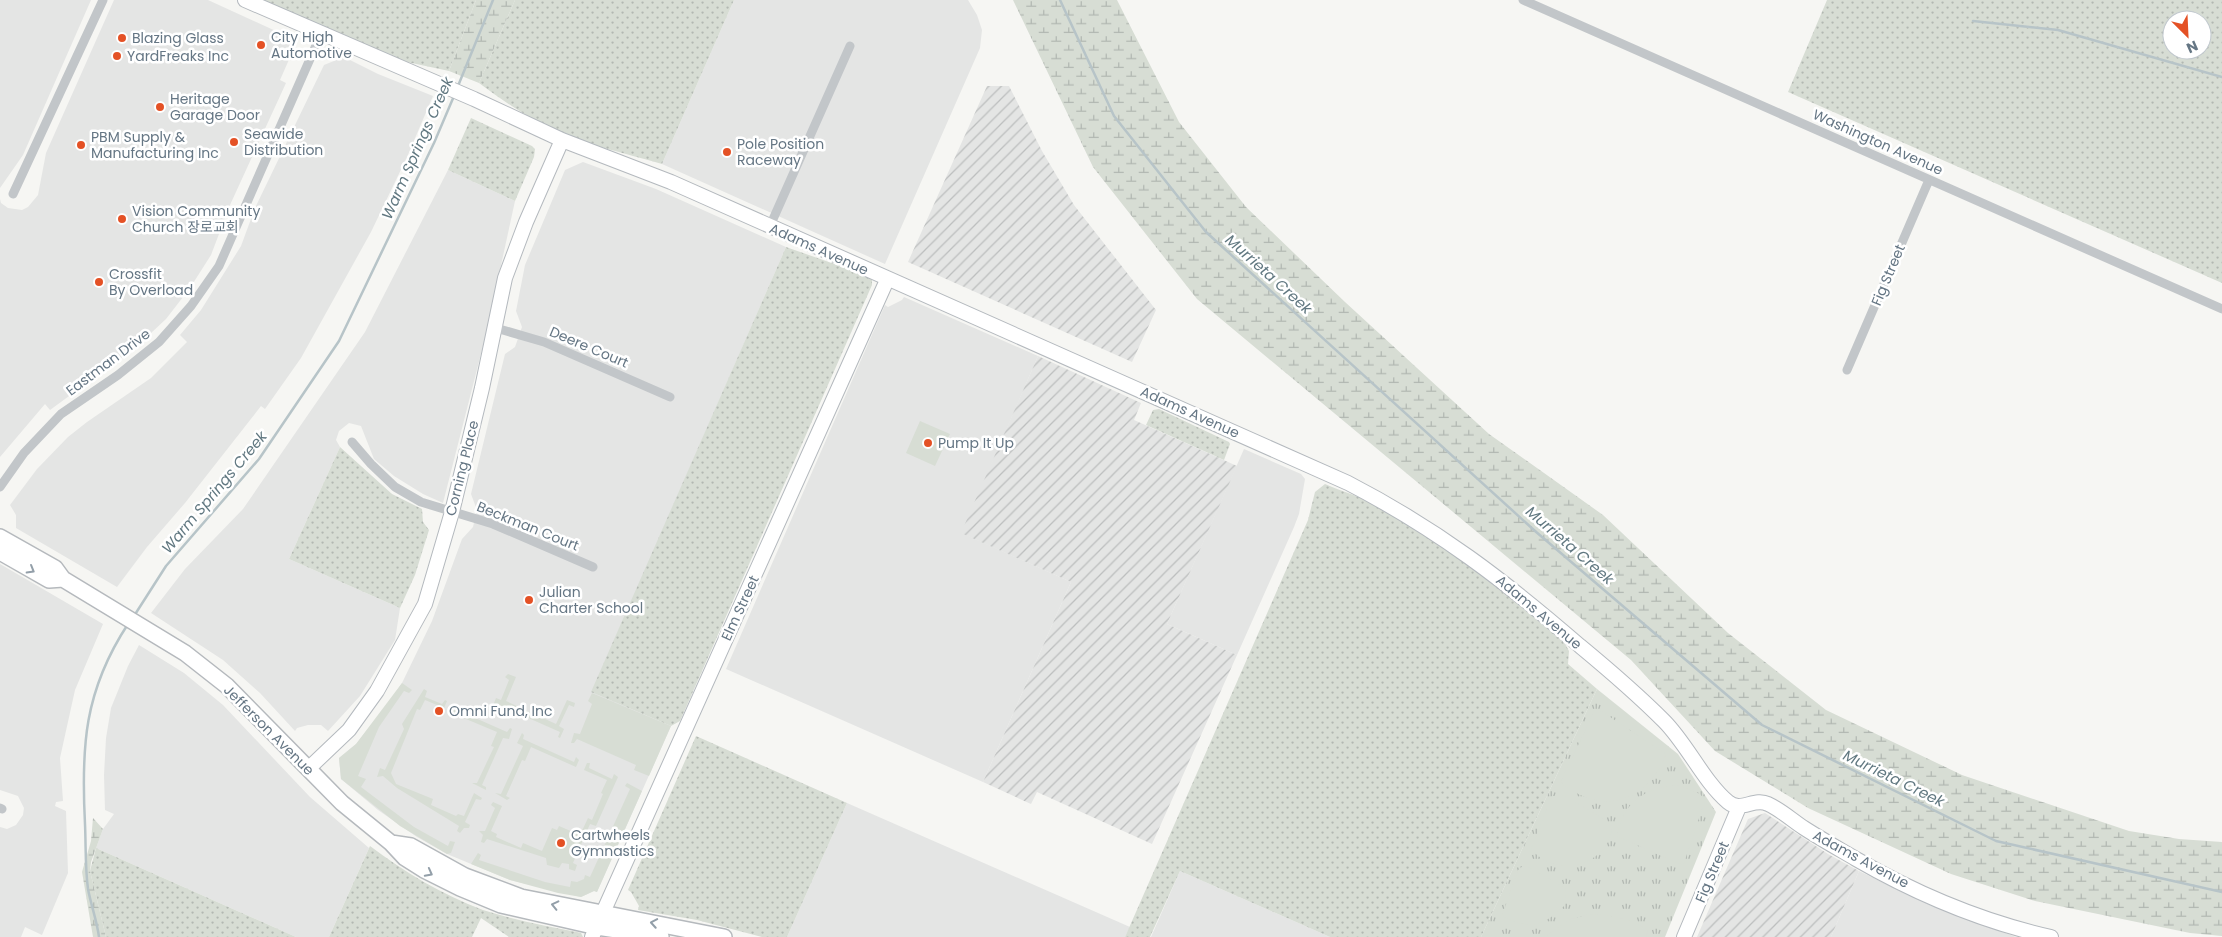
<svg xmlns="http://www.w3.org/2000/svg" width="2222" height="937" font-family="Poppins,'Noto Sans KR',sans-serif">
<defs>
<pattern id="industrial-furrows" width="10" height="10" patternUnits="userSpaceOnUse" patternTransform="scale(1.25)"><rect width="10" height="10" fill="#e4e5e4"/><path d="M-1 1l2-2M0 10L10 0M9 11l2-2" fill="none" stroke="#bcbebe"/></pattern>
<pattern id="grass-dots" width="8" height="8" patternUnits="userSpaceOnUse" patternTransform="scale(1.25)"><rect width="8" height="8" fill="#d7ddd4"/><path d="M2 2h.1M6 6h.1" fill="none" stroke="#b2b8b2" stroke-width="1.8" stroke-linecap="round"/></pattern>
<pattern id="wetland-marsh" width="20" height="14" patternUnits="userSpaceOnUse" patternTransform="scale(1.25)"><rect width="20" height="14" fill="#d7ddd4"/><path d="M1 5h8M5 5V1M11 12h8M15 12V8" fill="none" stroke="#b2b8b2"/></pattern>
<pattern id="park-tufts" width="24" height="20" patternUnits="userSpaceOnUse" patternTransform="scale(1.25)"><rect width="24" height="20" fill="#d7ddd4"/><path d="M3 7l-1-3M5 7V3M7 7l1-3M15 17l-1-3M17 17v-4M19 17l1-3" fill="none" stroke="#b2b8b2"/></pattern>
</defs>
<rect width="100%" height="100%" fill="#f6f6f3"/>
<path fill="#e4e5e4" d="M0,0h91l-68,155 -23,33z
M114,0h94l83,38 4,8 -15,34 6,3 -56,122 -19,50 -21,33 -24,31 -30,28 -86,63 -5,-6 -45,53v-258l1,4 7,5 14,2 6,-3 10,-12 8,-42z
M734,0h234l9,15 5,15 -2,18 -95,216 -223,-100z
M344,57l34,17 55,22 -26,61 -36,75 -70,126 -36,51 -4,-3 -76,97 -38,44 -30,40 -101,-59v-13l-6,-10 27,-36 31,-32 19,-15 64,-44 36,-36 -7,-7 21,-25 40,-64 14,-38 69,-143z
M583,162l73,27 130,58 -194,445 79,34 -74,166 -3,-1 -13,6 -71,-17 -63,-26 -30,-17 -39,-27 -37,-31 -2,-21 17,-14 30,-38 16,-23 30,-62 30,-82 11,-12 4,-17 -6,-16 34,-140 10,-7 7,-20 -6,-16 9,-46 40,-95z
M448,170l67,31 -29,133 -43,169 -20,-9 -29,-18 -20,-17 -13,-33 -12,-3 -10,8 -3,9 4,7 -51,112 111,49 -5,32 -35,56 -32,35 -7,-6h-13l-11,3 -2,3 -35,-38 -37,-33 -72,-47 34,-44 58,-60 122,-177z
M904,297l134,59 -76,177 109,49 -88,200 -257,-113 159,-364 3,2 14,-7z
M1244,449l57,25 4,5 -6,35 -5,13 -57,128 -70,-31z
M0,564l103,60 -28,66 -15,68 3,43 -7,1 -1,4 11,5 2,62 -26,62 -17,-8 -4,10h-21v-110l7,2 9,-4 7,-10 1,-7 -6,-12 -18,-6z
M139,645l45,28 39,32 87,92 59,51 -40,89h-33l-200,-89 7,-19 11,-15 -9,-4 -1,-35 2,-37 5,-30 17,-42z
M847,803l283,124 -5,10h-338z
M1180,871l150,66h-179z
M1859,871l73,35 84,31h-185z"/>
<path fill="url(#industrial-furrows)" d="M987,86h22l33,65 32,54 82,105 -24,52 -224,-100z
M1038,356l103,47 -7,17 103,46 -70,158 70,31 -85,189 -115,-52 -6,12 -48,-22 88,-200 -110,-49z
M1765,813l63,41 31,17 -28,66h-134l51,-118z"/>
<path fill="url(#grass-dots)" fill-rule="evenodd" d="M257,0h219l-27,71 -42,-9 -29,-10z
M515,0h219l-72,164c-37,-11 -76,-19 -111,-35 -26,-13 -49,-29 -72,-46z
M1827,0h395v283l-434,-191zM2172,20h30v30h-30z
M471,118l61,28 3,3 -1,8 -19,44 -67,-31z
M786,247l77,27 9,6v5l-192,436 -9,5 -80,-34z
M1159,409l70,33 1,2 -6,16 -78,-35 7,-15z
M340,447l52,47 30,15 1,13 6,8 -14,45 -15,33 -111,-49z
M1325,484c21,9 43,15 63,27 64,35 119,83 175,129l6,11 -1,13 29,25 -116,248h-151l-150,-66 -30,66h-25l183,-417 7,-28z
M696,736l151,67 -60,134h-25l-65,-17 -59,-10 1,-4 -8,-14 -3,-2z
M370,846c34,26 73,49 113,64 31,10 63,16 94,22l4,1 2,4h-74l-28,-19 -9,19h-143z
M96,848l200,89h-190l-16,-66z"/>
<path fill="url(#wetland-marsh)" d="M476,0h39l-36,83 -30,-12z
M1013,0h104l62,122 67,85 99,95 144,132 114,81 125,118 98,77 136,65 167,56 50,8 43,3v94l-32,-3 -155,-32 -84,-27 -143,-66 -93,-57 -84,-91 -434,-361 -104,-132z
M93,818l10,11 -12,33 -1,9 16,66h-13l-11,-65 9,-31z"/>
<path fill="url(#park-tufts)" d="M1597,689l81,65 38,58 -51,125h-184z"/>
<path fill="#d7ddd4" d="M920,421l30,13 -15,32 -29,-13z
M508,674l8,3 -10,24 50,23 11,-24 8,3 -1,4 -5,-2 -10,21 5,3 -4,9 -2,-1 2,-5 -63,-28 -4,5 -1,-1 4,-10 5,2 8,-20 -4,-3z
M402,683l10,7 -3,3 -5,-2 -25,36 -21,49 8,3 -5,8 53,40 34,19 2,-5 5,1 -4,11 -4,1 -47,-28 -59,-47 -2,-21 17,-14z
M424,689l3,2 -2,6 17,7 3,-4 2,1 -3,7 -19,-8 -5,10 -3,-1 -26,64 5,11 37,15 -2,6 25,11 2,-2 6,2 10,-23 8,5 -1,2 -5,-1 -11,23 5,3 -1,3h-5l-4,5 -3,-2 2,-5 -62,-38 -14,-12 -6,1 3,-9 5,2 19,-41 -2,-5z
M592,693l79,33 -22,50 -15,-6 2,-5 -59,-26 -3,4h-3l3,-10 6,1 12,-30 -4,-3z
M456,704l2,1 -1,5 50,22 3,-4 2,1 -3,10 -6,-1 -21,47 4,2v3l-14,-7h5l17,-36 -3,-1 6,-14 -43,-18 -2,-4z
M1601,711l65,43c-11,30 -37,53 -71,46 -11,-2 -22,-9 -31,-14l-3,-5 33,-69z
M522,733l2,2 -1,4 51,23 2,-5 3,3 -3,7 -45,-20 -6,14 -3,-1 -16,36 4,2 -3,2 -12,-7 6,1 22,-48 -6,-3z
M587,763h3l-1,5 23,11 2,-5 4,3 -22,49 -6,-2 -17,39 4,2 -2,6 -6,-2v-5l-7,-1 -3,5 -12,-3 -1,-7 -59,-19 -3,4 -3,-1 2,-7 -4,-4h6l10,-23 -4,-3 2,-3 9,4 -11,25 6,3 -1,3 25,11 2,-5 19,8 10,-23 5,2 2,-4 21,9 8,-17 4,2 11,-26 -2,-1 6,-13 -23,-10z
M627,783l15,8 -45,101 -3,-1 -13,6 -23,-4 -48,-13 -39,-16 7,-11 3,2 -2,5 66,22 25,5 1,-6 6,1 7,-3 1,-4 5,2 40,-88 -5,-3z
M1678,785l22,9 5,6 -21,63 -5,1 -62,-28c6,-34 27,-48 61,-51z
M1552,796h13l47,28c0,41 -56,56 -81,25z
M1524,865l42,23 -1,17c-22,22 -36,25 -63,11l16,-46z
M1589,914c23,1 40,4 59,16l-2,7h-101l23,-17z"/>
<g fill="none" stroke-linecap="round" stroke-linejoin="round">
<path stroke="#b7c4c8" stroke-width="2.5" d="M1060,0l54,116 92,116 329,299 227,194 234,116 226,51
M1973,21l85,9 164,47
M458,86l35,-86
M134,616l32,-50 93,-107 80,-118 95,-198 20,-47
M99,937c-2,-16 -8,-32 -11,-48 -3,-22 -2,-43 -3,-65 -4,-77 -1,-133 43,-200"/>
<g stroke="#b4b9be" stroke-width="16">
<path id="secondary" d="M245,0l229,99 88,41 109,42 677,301c89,46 157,98 232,163 29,24 57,48 84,75 23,23 40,61 64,81 13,11 26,-5 40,2 13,6 24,16 36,24 17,11 35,21 52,31 59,34 128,63 195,78
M308,769l41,-39 28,-39 48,-87 27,-92 30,-124 23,-110 21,-56 36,-82
M592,937l295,-657
M1684,937l55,-130"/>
</g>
<g stroke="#b5b9bd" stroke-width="18">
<path id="primary" d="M0,537l55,31 8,11 122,74 42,33 115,117 49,40 14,15 19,12 36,18 41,17 96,22 64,10
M0,552l49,28 14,-1
M391,843l20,3 54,30 56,21 203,40"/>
</g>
<path stroke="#c2c6c9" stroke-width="9" d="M1523,0l699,309
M13,194l90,-194
M770,226l80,-180
M496,328l48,14 126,55
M1847,370l82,-190
M352,442l19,22 24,23 26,15 72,22 100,43
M0,487l24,-34 37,-39 57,-39 41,-33 32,-36 28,-40 102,-232
M0,808l2,1"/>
<use href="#secondary" stroke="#fff" stroke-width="14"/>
<use href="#primary" stroke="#fff" stroke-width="15"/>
</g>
<defs><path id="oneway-chevron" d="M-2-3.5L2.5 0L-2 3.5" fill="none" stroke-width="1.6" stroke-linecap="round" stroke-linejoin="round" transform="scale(1.25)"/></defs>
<g stroke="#939fa9">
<use href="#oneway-chevron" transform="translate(31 570) rotate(30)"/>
<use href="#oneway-chevron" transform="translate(429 873) rotate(28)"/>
<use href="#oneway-chevron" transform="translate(555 905) rotate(-167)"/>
<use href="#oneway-chevron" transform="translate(654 923) rotate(-170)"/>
</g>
<g fill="#e45125" stroke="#fff" stroke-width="2">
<circle cx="122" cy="38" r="5"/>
<circle cx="261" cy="45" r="5"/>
<circle cx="117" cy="56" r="5"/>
<circle cx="160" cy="107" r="5"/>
<circle cx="234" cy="142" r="5"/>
<circle cx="81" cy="145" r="5"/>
<circle cx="727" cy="152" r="5"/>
<circle cx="122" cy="219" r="5"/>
<circle cx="99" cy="282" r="5"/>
<circle cx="928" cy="443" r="5"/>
<circle cx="529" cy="600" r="5"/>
<circle cx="439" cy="711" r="5"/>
<circle cx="561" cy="843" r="5"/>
</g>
<g text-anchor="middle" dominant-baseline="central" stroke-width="5" stroke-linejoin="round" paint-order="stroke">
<g font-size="14" fill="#657684" stroke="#fff" text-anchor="start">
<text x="271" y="37">City High<tspan x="271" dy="16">Automotive</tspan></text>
<text x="132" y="38">Blazing Glass</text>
<text x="127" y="56">YardFreaks Inc</text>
<text x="170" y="99">Heritage<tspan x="170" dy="16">Garage Door</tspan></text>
<text x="244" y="134">Seawide<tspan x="244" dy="16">Distribution</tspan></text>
<text x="91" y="137">PBM Supply &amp;<tspan x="91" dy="16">Manufacturing Inc</tspan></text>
<text x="737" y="144">Pole Position<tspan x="737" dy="16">Raceway</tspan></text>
<text x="132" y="211">Vision Community<tspan x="132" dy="16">Church 장로교회</tspan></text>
<text x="109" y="274">Crossfit<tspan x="109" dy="16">By Overload</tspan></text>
<text x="938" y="443">Pump It Up</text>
<text x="539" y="592">Julian<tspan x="539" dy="16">Charter School</tspan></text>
<text x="449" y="711">Omni Fund, Inc</text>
<text x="571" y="835">Cartwheels<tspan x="571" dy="16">Gymnastics</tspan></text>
</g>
<g font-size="14" fill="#657684" stroke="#fff">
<text transform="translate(1878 142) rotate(24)">Washington Avenue</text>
<text transform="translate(819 249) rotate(24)">Adams Avenue</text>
<text transform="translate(1888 275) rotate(-67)">Fig Street</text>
<text transform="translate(589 347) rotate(23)">Deere Court</text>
<text transform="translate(108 362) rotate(-37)">Eastman Drive</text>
<text transform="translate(1190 412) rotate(24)">Adams Avenue</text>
<text transform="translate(462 468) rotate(-76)">Corning Place</text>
<text transform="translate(528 526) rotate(22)">Beckman Court</text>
<text transform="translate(740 608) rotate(-65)">Elm Street</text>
<text transform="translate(1539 612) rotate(40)">Adams Avenue</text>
<text transform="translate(269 730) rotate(45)">Jefferson Avenue</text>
<text transform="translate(1861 859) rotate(28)">Adams Avenue</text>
<text transform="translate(1712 872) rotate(-67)">Fig Street</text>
</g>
<g font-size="15" font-style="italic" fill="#617881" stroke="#fff">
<text transform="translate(417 148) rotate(-66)">Warm Springs Creek</text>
<text transform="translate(1269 274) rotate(42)">Murrieta Creek</text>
<text transform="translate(214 492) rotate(-50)">Warm Springs Creek</text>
<text transform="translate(1570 545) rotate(41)">Murrieta Creek</text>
<text transform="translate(1894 778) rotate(26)">Murrieta Creek</text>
</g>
</g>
<g transform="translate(2187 35) rotate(156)"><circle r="24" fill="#ffffff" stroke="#c1c8ce"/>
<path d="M0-4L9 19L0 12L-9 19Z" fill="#e45125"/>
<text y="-8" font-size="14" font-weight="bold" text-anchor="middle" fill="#657684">N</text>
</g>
</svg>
